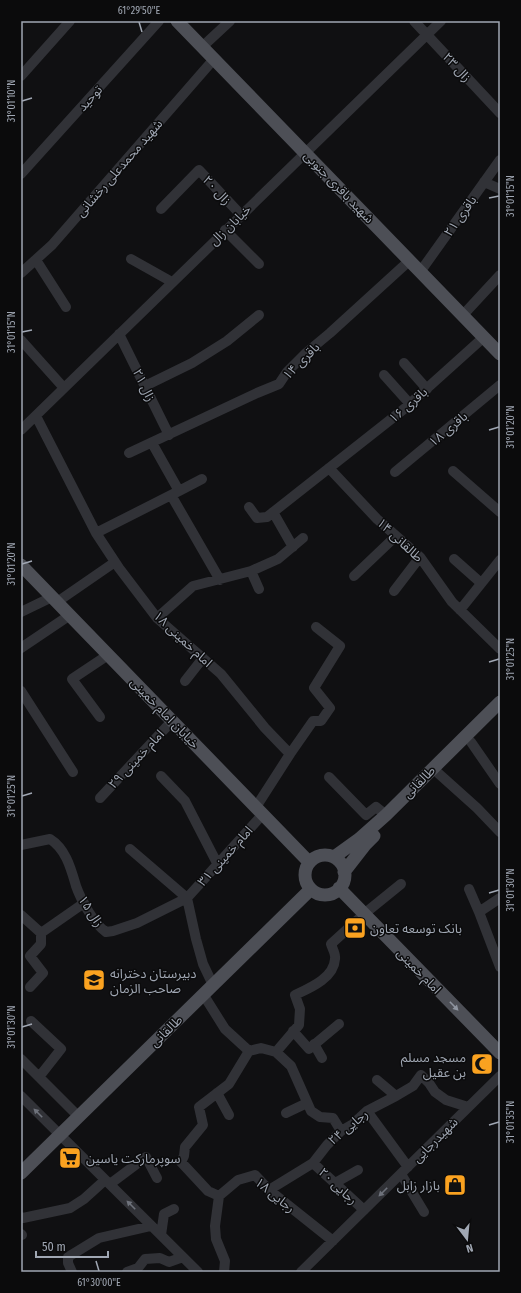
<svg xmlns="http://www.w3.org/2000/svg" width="521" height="1293" font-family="'Fira Sans Condensed','Noto Sans Arabic',sans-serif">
<rect width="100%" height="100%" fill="#101012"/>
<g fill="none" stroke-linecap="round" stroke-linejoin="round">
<path stroke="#313237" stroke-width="10" d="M414,21l86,92
M202,47l28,-26
M21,76l49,-55
M21,174l138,-153
M484,182l16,7
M161,209l38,-39 42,45
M225,230l34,34
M131,259l41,23
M36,260l30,47
M420,272l80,-112
M21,273l31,-28 162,-186
M463,315l37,-40
M119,334l50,101
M21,340l43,48
M404,363l23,26
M384,375l26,29
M145,386l47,-23 35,-22 32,-26
M36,416l60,117 23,35 38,50 64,56 44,54 25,26 -34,53
M21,430l420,-409
M129,453l128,-60 22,-9 8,-12 19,-19 24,-20 79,-72
M329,468l48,51 43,38 32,45 48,47
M453,471l47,41
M395,472l105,-87
M179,491l23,-12
M171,495l49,85
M249,507l8,11 10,-1 137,-108 80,-72
M273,512l20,35
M96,533l83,-42 -27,-48
M454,559l27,24
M251,571l8,18
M354,576l42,-40
M394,591l26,-34
M57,602l58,-40
M460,610l40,-50
M21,612l31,-15
M157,618l36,-32 58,-15 27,-12 25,-21
M21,648l49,-33
M185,681l18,-23
M21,691l52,81
M100,717l-28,-38 36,-24
M471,742l29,42
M290,754l23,-33h8l9,-13 -16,-20 26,-42 -24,-19
M438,773l39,35 23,24
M161,776l24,25 33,64
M329,777l37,38 10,-8 10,8
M100,798l72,-77
M21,845l29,-6c16,10 21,30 26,47 5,14 18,38 30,46l7,-1 24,-8 50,-25 76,-84
M130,849l57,49
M469,889l10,23 21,55
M187,898l9,41 7,25 10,21
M479,912l21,-14
M21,915l20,18 43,-30
M30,987l13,-14 -13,-17 11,-12v-11
M203,994l22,35 24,22
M31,1021l30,28 -22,28
M293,1031l16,18 30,-25
M314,1044l8,14
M276,1052l23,-27 1,-16 -5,-14c15,-7 39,-17 40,-36 1,-5 -3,-11 -4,-15l33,-30 37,-30
M21,1059l58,58
M377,1080l19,16
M217,1093l12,22
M21,1096l177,176
M367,1111l41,56
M286,1113l21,-10
M313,1163l51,47
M401,1174l23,38
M335,1183l23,-13
M110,1184l36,-27 11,21
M269,1190l44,-27 14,-18 14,-14 12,-7 14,-13 29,-15 17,-10 8,-11 8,8 6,9 11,8 22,7
M219,1196l-11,-5 -27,-29 3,-6 1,-9 18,-22 -4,-18 30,-23 20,-33 12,-3 15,4 15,14 20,45 9,6 13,1 8,13
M21,1217l2,1 47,-10 14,-9 21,-19
M21,1234l1,1
M161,1235l3,-21 10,-5
M72,1272l-4,-9v-6l31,-19 52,-12
M127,1272l11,-4 7,-9 15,-1 9,4 14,-5
M224,1272l1,-11 -9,-22 -1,-13 4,-30 19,-16 17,-5 14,15 64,51
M301,1272l199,-196"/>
<path stroke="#4d4f56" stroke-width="13" d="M177,21l323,333
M21,565l288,297
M305 875a20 20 0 1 1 40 0a20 20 0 1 1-40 0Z
M334,857l25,-18 27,-24 114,-113
M344,872l21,-27 9,-9
M339,888l161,165
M21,1173l290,-284"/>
</g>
<defs><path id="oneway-solid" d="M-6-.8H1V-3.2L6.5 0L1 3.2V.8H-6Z"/></defs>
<use fill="#8f95a0" href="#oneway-solid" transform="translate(454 1006) rotate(46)"/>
<g fill="#6e727b">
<use href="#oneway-solid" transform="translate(38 1113) rotate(-135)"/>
<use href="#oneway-solid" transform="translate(383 1192) rotate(135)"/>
<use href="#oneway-solid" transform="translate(131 1205) rotate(-135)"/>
</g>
<path fill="none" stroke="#a0a7b3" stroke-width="1.5" d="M139,22l3,10M22,101l10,-3M489,198l10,-2M22,332l10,-2M489,430l10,-3M22,564l10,-3M489,662l10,-3M22,796l10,-3M489,893l10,-3M22,1027l10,-3M489,1125l10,-3M96,1261l3,10"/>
<defs>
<g id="bank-square" transform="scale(1.15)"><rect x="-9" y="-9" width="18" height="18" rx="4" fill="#faa220" stroke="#0b0b0c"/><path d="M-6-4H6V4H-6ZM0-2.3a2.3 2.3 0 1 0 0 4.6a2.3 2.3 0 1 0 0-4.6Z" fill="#111"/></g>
<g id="school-square" transform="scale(1.15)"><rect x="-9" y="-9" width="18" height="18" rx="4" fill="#faa220" stroke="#0b0b0c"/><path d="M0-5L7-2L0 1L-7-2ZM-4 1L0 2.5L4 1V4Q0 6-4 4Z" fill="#111"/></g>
<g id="mosque-square" transform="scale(1.15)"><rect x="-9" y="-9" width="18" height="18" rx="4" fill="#faa220" stroke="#0b0b0c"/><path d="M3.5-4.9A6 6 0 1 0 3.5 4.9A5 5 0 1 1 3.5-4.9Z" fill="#111"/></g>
<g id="supermarket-square" transform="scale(1.15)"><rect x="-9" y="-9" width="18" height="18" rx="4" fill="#faa220" stroke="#0b0b0c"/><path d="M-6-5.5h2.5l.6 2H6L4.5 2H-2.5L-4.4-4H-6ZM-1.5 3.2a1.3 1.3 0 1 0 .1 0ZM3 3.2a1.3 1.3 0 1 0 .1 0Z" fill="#111"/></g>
<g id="shop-square" transform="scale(1.15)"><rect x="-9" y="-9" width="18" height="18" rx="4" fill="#faa220" stroke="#0b0b0c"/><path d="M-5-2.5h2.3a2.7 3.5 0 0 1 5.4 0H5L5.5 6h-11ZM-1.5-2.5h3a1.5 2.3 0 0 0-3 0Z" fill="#111"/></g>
</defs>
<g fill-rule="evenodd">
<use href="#bank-square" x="355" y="928"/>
<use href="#school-square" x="94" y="980"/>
<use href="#mosque-square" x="482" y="1064"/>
<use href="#supermarket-square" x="70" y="1158"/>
<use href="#shop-square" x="455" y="1185"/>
</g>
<g text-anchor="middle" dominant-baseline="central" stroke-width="3" stroke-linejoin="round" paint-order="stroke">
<g font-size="13" fill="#a0a7b3" stroke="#0b0b0c">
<text transform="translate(457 67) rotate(47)">زال ۲۳</text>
<text transform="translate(90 98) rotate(-48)">توحید</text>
<text transform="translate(119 168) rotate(-49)">شهید محمدعلی رخشانی</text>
<text transform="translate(339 187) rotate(46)">شهید باقری جنوبی</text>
<text transform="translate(217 190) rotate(47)">زال ۲۰</text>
<text transform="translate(460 216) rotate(-55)">باقری ۲۱</text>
<text transform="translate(230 225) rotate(-44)">خیابان زال</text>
<text transform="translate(301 361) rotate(-45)">باقری ۱۴</text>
<text transform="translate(144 385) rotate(64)">زال ۲۱</text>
<text transform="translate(408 405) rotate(-41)">باقری ۱۶</text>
<text transform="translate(448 429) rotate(-40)">باقری ۱۸</text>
<text transform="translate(400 540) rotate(43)">طالقانی ۱۴</text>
<text transform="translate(183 639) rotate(43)">امام خمینی ۱۸</text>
<text transform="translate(165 713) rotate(46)">خیابان امام خمینی</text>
<text transform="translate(136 759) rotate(-47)">امام خمینی ۲۹</text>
<text transform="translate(419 782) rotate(-45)">طالقانی</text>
<text transform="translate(225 856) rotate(-48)">امام خمینی ۳۱</text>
<text transform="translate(91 911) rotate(57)">زال ۱۵</text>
<text transform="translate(419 971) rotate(46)">امام خمینی</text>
<text transform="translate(166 1031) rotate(-44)">طالقانی</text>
<text transform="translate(348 1127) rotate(-40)">رجایی ۲۴</text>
<text transform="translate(435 1140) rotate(-45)">شهیدرجایی</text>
<text transform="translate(338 1186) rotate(43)">رجایی ۲۰</text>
<text transform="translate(275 1195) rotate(39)">رجایی ۱۸</text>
</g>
<g font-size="13" fill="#a0a7b3" stroke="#0b0b0c" text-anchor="start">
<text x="370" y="928">بانک توسعه تعاون</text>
<text x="110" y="973">دبیرستان دخترانه<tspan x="110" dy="15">صاحب الزمان</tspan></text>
<text x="466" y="1057" text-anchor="end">مسجد مسلم<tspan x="466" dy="15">بن عقیل</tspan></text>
<text x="86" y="1158">سوپرمارکت یاسین</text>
<text x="440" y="1185" text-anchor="end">بازار زابل</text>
</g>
</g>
<rect width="521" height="1293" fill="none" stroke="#0b0b0c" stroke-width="44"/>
<g transform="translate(467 1239) rotate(164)" stroke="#0b0b0c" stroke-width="3" paint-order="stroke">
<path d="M0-3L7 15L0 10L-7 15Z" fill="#a0a7b3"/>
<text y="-6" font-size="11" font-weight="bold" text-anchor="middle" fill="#a0a7b3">N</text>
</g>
<path d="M36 1251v6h72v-6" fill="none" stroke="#a0a7b3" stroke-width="2"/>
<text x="42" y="1251" font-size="12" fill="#a0a7b3" stroke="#0b0b0c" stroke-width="3" paint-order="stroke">50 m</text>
<rect x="22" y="22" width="477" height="1249" fill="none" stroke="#a0a7b3" stroke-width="1.5"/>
<g font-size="10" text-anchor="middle" fill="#a0a7b3">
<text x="139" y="14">61°29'50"E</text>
<text transform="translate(11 101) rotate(-90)" y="4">31°01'10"N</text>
<text transform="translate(510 196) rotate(-90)" y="4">31°01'15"N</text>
<text transform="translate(11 332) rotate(-90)" y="4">31°01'15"N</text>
<text transform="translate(510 427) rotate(-90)" y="4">31°01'20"N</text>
<text transform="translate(11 564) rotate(-90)" y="4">31°01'20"N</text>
<text transform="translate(510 659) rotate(-90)" y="4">31°01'25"N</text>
<text transform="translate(11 796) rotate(-90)" y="4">31°01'25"N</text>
<text transform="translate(510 890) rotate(-90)" y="4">31°01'30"N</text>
<text transform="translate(11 1027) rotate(-90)" y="4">31°01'30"N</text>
<text transform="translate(510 1122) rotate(-90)" y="4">31°01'35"N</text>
<text x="99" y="1286">61°30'00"E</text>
</g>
</svg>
